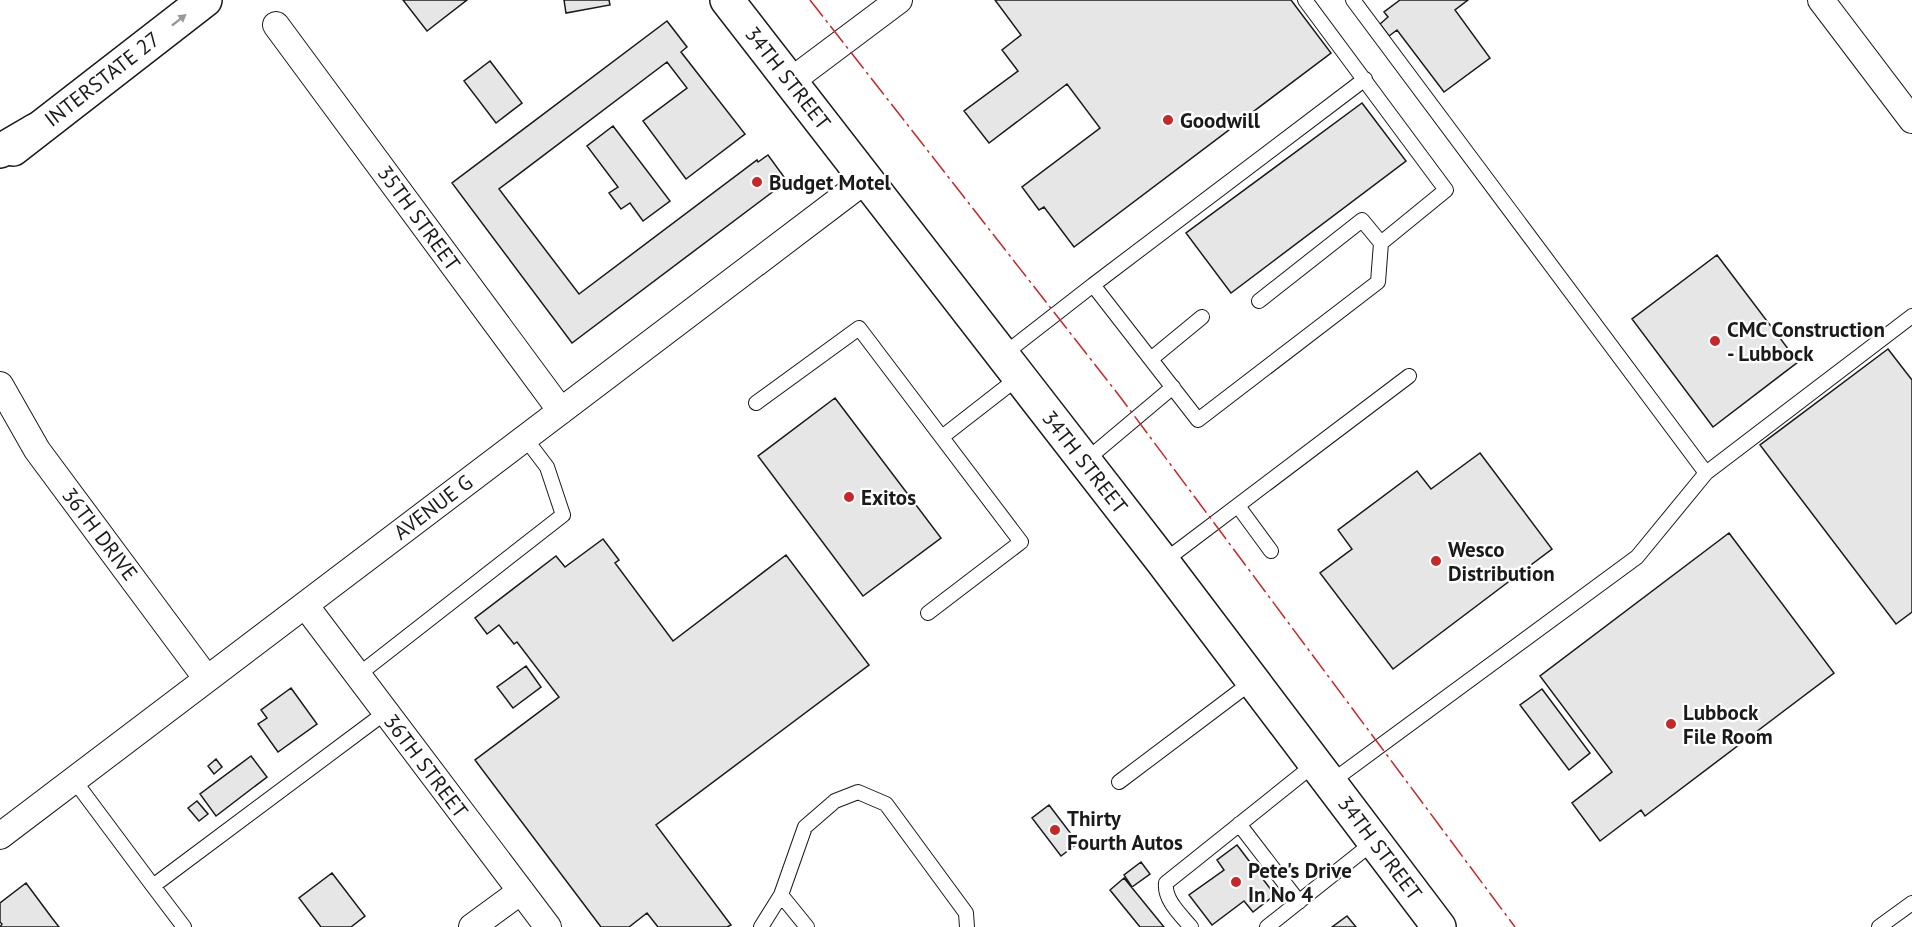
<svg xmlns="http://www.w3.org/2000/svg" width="1912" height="927" font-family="'PT Sans',sans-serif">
<rect width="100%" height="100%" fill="#fff"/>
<path fill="#e6e6e6" stroke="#1a1a1a" stroke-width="1.5" d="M403,0h64l-40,31z
M564,0h45l1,5 -44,8z
M995,0h296l40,53 -257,194 -30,-40 -5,3 -17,-23 78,-59 -33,-44 -78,59 -25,-32 54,-40 -16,-21 19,-15z
M1400,0h68l-13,10 35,48 -46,34 -47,-62 -8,6 -9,-12 8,-7 -4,-5z
M667,21l20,26 -6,5 64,82 -59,45 -43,-58 44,-33 -20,-26 -168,127 80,105 178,-134 1,2 10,-7 19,26 -215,162 -120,-160z
M490,61l32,42 -26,20 -32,-42z
M1362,103l44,58 -175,132 -45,-60z
M613,126l57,75 -27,20 -13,-18 -9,6 -12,-16 9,-6 -31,-41z
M1717,255l81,107 -85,65 -81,-108z
M1888,349l24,31v232l-16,12 -136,-179z
M835,398l106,140 -78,58 -105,-140z
M1480,453l72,96 -159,120 -73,-96 32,-24 -14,-19 79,-59 14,18z
M1729,533l105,140 -189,143 -4,-6 -41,31 -28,-38 40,-31 -72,-96z
M603,539l16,21 -4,3 58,78 113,-86 83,110 -213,160 75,100 -4,2h-69l-11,-14 -18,14h-28l-126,-167 84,-63 -42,-55 -3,2 -15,-19 -12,9 -12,-16 81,-62 9,11z
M526,666l15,21 -28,21 -16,-21z
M291,688l26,36 -39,28 -20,-28 9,-6 -6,-8z
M1542,689l48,64 -21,17 -49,-65z
M251,756l16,21 -51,39 -16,-22z
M216,759l6,8 -8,7 -6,-8z
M197,801l11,13 -9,7 -11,-13z
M1049,805l29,38 -17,13 -29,-38z
M1237,845l38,50 -22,17 -9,-11 -32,24 -23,-30 35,-25 -7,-10z
M1141,862l9,12 -18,13 -8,-12z
M332,873l33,43 -14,11h-30l-22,-29z
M1124,878l40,49h-24l-30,-37z
M26,883l26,35 7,9h-59l2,-3 -2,-2v-19z
M1347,916l9,11h-24z"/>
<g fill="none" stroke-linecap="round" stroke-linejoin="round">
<g stroke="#1a1a1a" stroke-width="16">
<path id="service" d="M1305,0l141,190 -65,53 -3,39 -180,138 -105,-135 272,-206
M1353,0l353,473 206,-157
M1259,301l103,-81 19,23
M1003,355l90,-70
M1151,359l51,-42
M756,403l103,-75 162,214 -93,71
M942,437l77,-60
M1085,461l88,-74
M1238,506l33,45
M1163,562l246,-186
M358,675l205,-160 -16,-48 -22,-29
M74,780l79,106 233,-174
M1119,782l134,-101
M1331,782l306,-225 69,-84
M1239,824l60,78
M153,886l31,41
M781,895l26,32
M761,927l20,-32 24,-68 30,-26 23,-9 28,12 80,109 1,14
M1191,927c-10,-12 -27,-27 -25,-44l150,-120
M1267,927l108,-86
M1879,927l33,-24"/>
</g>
<g stroke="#1a1a1a" stroke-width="28">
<path id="minor" d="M1821,0l91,120
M276,25l285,386
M791,81l108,-81
M0,385l37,65 170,229
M305,605l243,322
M0,836l867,-657
M472,927l49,-36"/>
</g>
<g stroke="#1a1a1a" stroke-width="36">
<path id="secondary" d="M727,0l436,562 276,365
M13,149l192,-149"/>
</g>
<g stroke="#1a1a1a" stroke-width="36">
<path id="motorway" d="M0,151l36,-21"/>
</g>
<use href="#service" stroke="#fff" stroke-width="14"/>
<use href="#minor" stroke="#fff" stroke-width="26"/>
<use href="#secondary" stroke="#fff" stroke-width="33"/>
<use href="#motorway" stroke="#fff" stroke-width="33"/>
<path stroke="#c62828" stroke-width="1.5" stroke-dasharray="21 4.5 3 4.5" stroke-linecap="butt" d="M810,0l311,398 394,529"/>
</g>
<defs><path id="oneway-solid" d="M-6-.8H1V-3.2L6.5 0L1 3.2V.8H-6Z" transform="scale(1.5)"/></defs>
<use fill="#989898" href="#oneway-solid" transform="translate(179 20) rotate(-38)"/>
<g fill="#c62828" stroke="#fff" stroke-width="2">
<circle cx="1168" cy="120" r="6"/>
<circle cx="757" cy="182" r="6"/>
<circle cx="1715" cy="341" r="6"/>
<circle cx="849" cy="497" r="6"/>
<circle cx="1436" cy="561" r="6"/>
<circle cx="1671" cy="724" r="6"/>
<circle cx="1055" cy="830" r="6"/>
<circle cx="1236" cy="882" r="6"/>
</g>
<g text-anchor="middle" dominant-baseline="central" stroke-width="4.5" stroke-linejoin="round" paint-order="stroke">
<g font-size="21" fill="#1a1a1a" stroke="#fff">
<text transform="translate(788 78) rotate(52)">34TH STREET</text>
<text transform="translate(102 79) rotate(-38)">INTERSTATE 27</text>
<text transform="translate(419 218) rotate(54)">35TH STREET</text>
<text transform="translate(1085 462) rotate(52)">34TH STREET</text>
<text transform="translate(433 507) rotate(-37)">AVENUE G</text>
<text transform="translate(100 534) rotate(53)">36TH DRIVE</text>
<text transform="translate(426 766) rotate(53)">36TH STREET</text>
<text transform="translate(1380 848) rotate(53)">34TH STREET</text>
</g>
<g font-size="21" font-weight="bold" fill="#1a1a1a" stroke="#fff" text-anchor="start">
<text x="1180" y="120">Goodwill</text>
<text x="769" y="182">Budget Motel</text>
<text x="1727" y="329">CMC Construction<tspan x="1727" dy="24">- Lubbock</tspan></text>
<text x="861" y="497">Exitos</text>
<text x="1448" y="549">Wesco<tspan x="1448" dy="24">Distribution</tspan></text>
<text x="1683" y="712">Lubbock<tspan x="1683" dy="24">File Room</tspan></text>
<text x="1067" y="818">Thirty<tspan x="1067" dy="24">Fourth Autos</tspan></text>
<text x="1248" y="870">Pete's Drive<tspan x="1248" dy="24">In No 4</tspan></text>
</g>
</g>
</svg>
